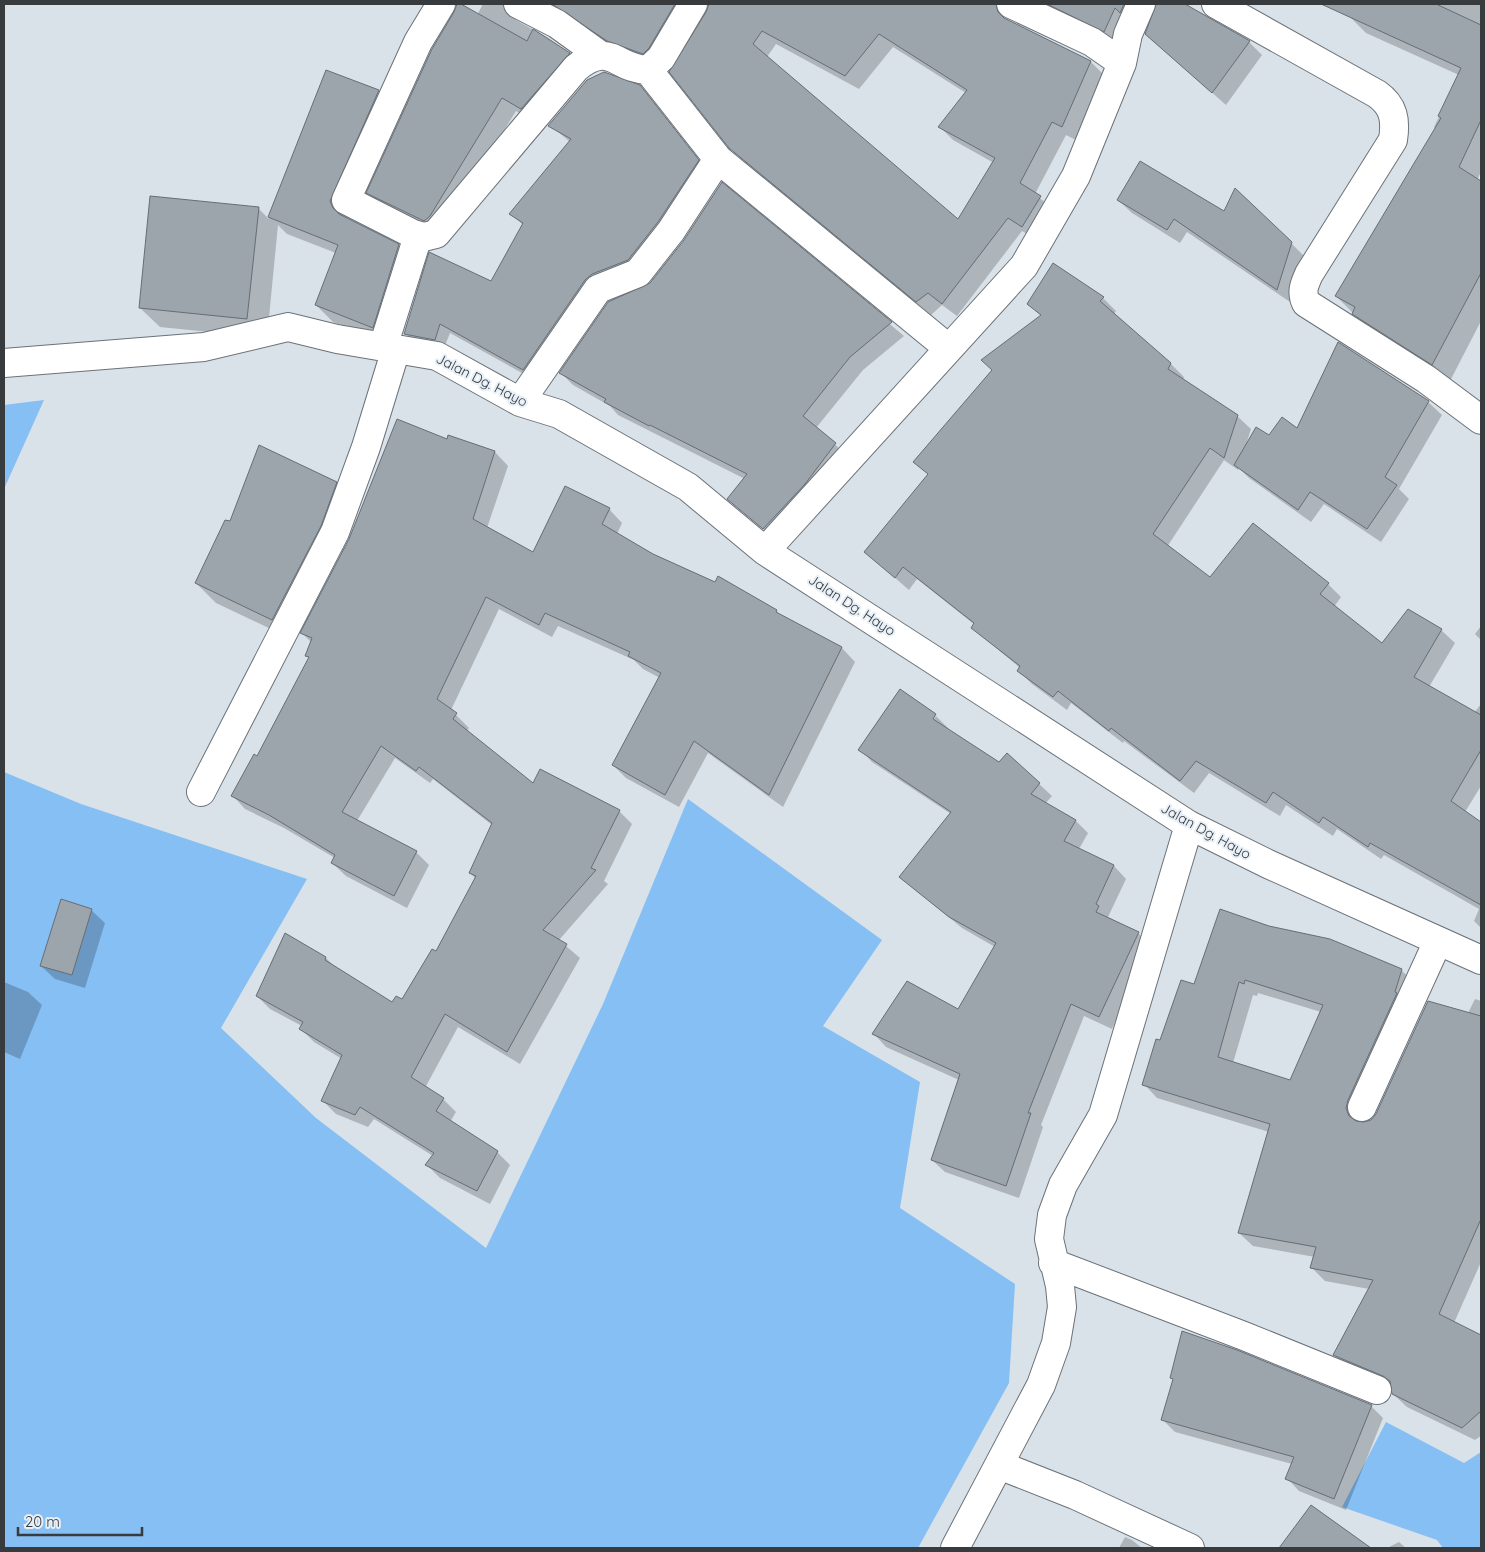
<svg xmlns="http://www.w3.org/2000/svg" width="1485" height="1552" font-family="Quicksand,sans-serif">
<rect width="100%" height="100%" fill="#d9e2e9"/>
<path fill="#86bff4" d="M44,400l-40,89v-84z
M4,772l77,32 226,75 -86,149 95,90 170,130 117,-244 85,-205 194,141 -59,86 97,56 -20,126 115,76 -6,99 -91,165h-914z
M1386,1422l78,41 17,-11v96h-38l-6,-8 -95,-33z"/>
<path fill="#0003" fill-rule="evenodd" d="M457,4l20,11 6,-11h42l-7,6 -2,10 32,18 22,16 13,13 -48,55 -19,-11 -75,122 -59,-27 -14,-13 88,-180z
M541,4h158l-37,58 -40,-8z
M710,4h237l52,26 5,-11 87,43 13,13 -28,65 -10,-5 -31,59 19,16 -18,29 -14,-8 -65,85 -15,-11 -11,10 -187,-153 -14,-15 -22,-135zM776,44l83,45 34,-42 73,46 -26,34 13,13 41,23 -35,58 -192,-164z
M1033,4h114l-29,40z
M1157,4h25l67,38 13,13 -36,50 -80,-71z
M1354,4h127v168l-4,8 4,3v138l-31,60 -79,-50 -35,-35 100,-167 -2,-2 25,-52 -93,-42 -17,-17z
M326,71l52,21 17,17 -48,109 51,27 17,18 -25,81 -57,-22 -17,-17 20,-52 -49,-19 -9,-9 -11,113 -107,-11 -20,-19 118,-100 11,11z
M604,73l35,13 68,84 -69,99 -36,14 -69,96 -83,-46 -6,15 -30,-5 -9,-10 86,-51 32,-57 -12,-11 59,-72 -20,-17 37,-44z
M722,184l182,152 -41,34 -47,58 32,28 -71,85 -48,-42 16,-20 -127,-64 -8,-9 -37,-21 -12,-12 90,-89 34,-44z
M1118,200l106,13 67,30 14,14 -15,45 -103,-70 -7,11 -48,-30z
M1103,298l13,13 -2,3 57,50 13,13 -1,3 54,36 14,13 -5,16 51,-15 131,-28 14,13 -43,74 10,10 -28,43 -57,-38 -13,18 -62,-44 -10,-10 -1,2 -14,-10 -57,87 43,32 118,5 13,13 -7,10 48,38 59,-15 14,13 -26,44 45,26 7,-9v82l-16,26 16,12v104l-7,-7 5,-12 -95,-54 -3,4 -44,-30 -4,7 -47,-31 -6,11 -71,-43 -15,20 -70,-52 -1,2 -52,-40 -4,7 -35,-26 -14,-14 2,-2 -48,-40 3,-3 -58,-46 -8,11 -44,-38 64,-77 -14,-14 126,-145 -12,-13z
M448,437l47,15 13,14 -21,62 47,26 75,-45 13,14 -5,11 35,21 124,56 6,6 60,31 13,14 -72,145 -75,-54 -29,54 -53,-29 -13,-13 47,-87 -17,-9 -9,-9 -76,-34 -6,11 -53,-28 -48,101 18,18 -2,3 66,54 86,26 13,13 -28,57 4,3 -49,56 21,18 -60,106 -62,-37 -33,61 18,11 13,13 -6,10 47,30 13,13 -20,39 -50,-26 -13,-13 6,-9 -59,-37 -6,8 -32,-13 -14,-14 20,-41 -28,-17 -13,-13 1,-3 -32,-17 -13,-13 69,-38 10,10 57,36 9,-3 34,-48 40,-74 -6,-6 22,-48 -59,-46 -3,4 -35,-25 -38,63 59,31 13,13 -22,43 -61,-32 -14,-13 3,-5 -51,-30 -39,-19 -13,-14 26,-38 52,-98 -3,-3 5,-13 -10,-10z
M336,483l20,20 -64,136 -76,-36 -20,-20 34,-61z
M1481,626v14l-6,-6z
M900,691l36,25h-2l-4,9 6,-9 12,12 -1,2 52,33 8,-9 45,42 -7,8 31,17 12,12 -9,16 35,17 12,13 -18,38 30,16 12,12 -38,84 -28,-13 -43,109 2,2 -24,71 -74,-26 -13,-12 27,-80 -73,-33 -12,-13 85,-24 36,-63 -33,-19 -62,-51 51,-63 -79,-52 -12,-13z
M91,910l14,13 -20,65 -30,-9 -14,-13z
M1221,910l180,60 14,13 -54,132 -2,8 12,-2 97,-108 7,-14 6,2v261l-27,61 21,10 6,6v97l-6,4 -68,-33 -14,-13 -1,-8 -44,-18 -13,-13 34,-66 -44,-8 -13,-13 3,-11 -62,-11 -14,-13 30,-101 -112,-34 -13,-14 17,-43 34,-56zM1258,993l63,19 -30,69 -58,-18 20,-68 4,1z
M4,982l24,10 14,13 -22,54 -16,-7z
M1171,1377l200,29 12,12 -37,92 -47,-19 -12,-13 5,-14 -117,-32 -12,-12 11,-40z
M1311,1507l58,41h-78l-6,-5z
M1125,1537l7,3 10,8h-23z
M1399,1542l7,6h-19z"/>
<path fill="#9da5ac" stroke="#666d74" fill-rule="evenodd" d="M457,4h4l66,37 6,-12 37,24 -49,56 -19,-11 -72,118 -6,5 -58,-28 66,-144 22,-37z
M552,4h123l-26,44 -6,6 -36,-13z
M709,4h287l2,8 6,6 87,43 -29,66 -10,-5 -32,61 21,13 -19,31 -14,-9 -66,86 -14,-11 -12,9 -187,-154 -60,-76 37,-60zM762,31l83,45 34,-42 88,56 -29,37 57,31 -37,61 -205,-175z
M1047,4h77l-4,9 -5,-5 -11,24z
M1156,4h29l65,37 -38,52 -67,-59z
M1321,4h115l45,21v95l-22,47 22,14v92l-49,92 -80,-51 3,-7 -20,-11 106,-178 -3,-2 23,-48z
M326,70l53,20 -49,111 3,7 6,6 60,30 -26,84 -58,-23 23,-60 -70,-28z
M604,72l36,13 59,75 -41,62 -30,38 -36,14 -7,6 -62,90 -83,-46 -5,16 -31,-6 25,-82 62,29 32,-58 -14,-9 62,-75 -23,-13 39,-46z
M1140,161l84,50 11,-23 57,54 -15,48 -103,-71 -7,11 -50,-30z
M722,182l170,140 -42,35 -47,59 33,27 -31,41 -42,45 -36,-30 20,-25 -97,-49 -1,1 -45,-24 2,-3 -47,-26 49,-71 42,-19 34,-43z
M150,196l109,11 -12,112 -108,-11z
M1053,263l51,34 -4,4 71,62 -3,6 70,46 -14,43 -14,-10 -57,86 57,43 43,-54 76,60 -9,11 62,49 26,-34 34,20 -28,48 67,38v35l-30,51 30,21v83l-111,-62 -2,4 -45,-30 -4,6 -46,-31 -7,11 -70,-42 -16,20 -69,-53 -2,3 -51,-40 -5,6 -36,-26 3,-5 -49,-38 3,-5 -71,-56 -8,11 -31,-26 64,-78 -15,-12 79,-92 -11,-10 60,-45 -14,-11z
M1338,342l91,59 -44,76 12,8 -30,44 -57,-37 -12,18 -64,-45 22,-38 13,8 13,-18 15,11z
M397,419l50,20 1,-4 47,16 -22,68 60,33 32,-66 45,22 -8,16 51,30 62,28 3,-6 59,34 -1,2 66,35 -73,148 -75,-54 -29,54 -53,-30 49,-92 -33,-17 2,-4 -85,-39 -6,12 -53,-28 -49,102 20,14 -4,6 80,64 7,-14 80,41 -29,58 5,2 -53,60 24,14 -60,108 -62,-38 -34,63 33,21 -8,13 62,40 -21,40 -52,-26 9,-12 -74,-46 -5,8 -34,-14 21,-46 -43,-26 4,-7 -47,-26 29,-63 41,24 -1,3 67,42 4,-6 6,3 30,-50 4,2 40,-75 -7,-3 23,-50 -73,-56 -3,4 -35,-25 -39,66 75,39 -23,45 -63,-33 4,-8 -66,-40 -38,-19 23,-42 3,2 52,-99 -4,-1 7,-18 -12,-5 49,-94z
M259,445l78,37 -16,44 -49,94 -77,-37 30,-63 5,1z
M900,689l36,25 -3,5 66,43 8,-9 33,30 -9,11 45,26 -12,21 50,24 -18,39 3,2 -3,6 43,20 -40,85 -28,-13 -43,109h3l-25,73 -75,-26 29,-86 -88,-40 35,-53 51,28 38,-66 -47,-26 -50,-40 52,-65 -93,-62z
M61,899l31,10 -20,66 -32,-9z
M1220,909l49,17 61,13 72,30 -7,23 2,1 -49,107 -2,8 3,8 7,5 8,1 7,-2 5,-6 52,-113 53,15v203l-42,95 42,21v76l-19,17 -70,-34 -2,-13 -7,-5 -50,-21 40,-75 -63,-12 6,-21 -78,-14 32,-109 -128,-39 14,-46 4,1 21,-60 13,4zM1245,980l78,25 -33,75 -72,-23 21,-75 5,2z
M1182,1331l55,19 135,55 -38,94 -49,-20 9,-22 -133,-37 12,-41 -3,-1z
M1311,1505l60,43h-92z"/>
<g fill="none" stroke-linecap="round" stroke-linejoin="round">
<g stroke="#6b7279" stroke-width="30">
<path id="minor" d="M441,4l-23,38 -72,158 67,34 11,3 12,-3 140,-166c35,-28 39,1 72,2l13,-12 32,-54
M518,4l39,20 43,31
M1011,4l81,38 30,21 6,-29 13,-30
M1216,4l161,90c17,12 19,26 16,46l-84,134c-5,11 -8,18 -3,29l120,76 55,41
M648,70l70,89 230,189
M383,347l35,-111
M4,363l200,-16 84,-20 49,12 100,17 83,46 39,12 129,73 77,64 424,274 79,39 213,96
M520,402l78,-113 40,-16 33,-42 47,-72
M765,551l259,-285 52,-90 46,-113
M201,792l134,-260 31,-85 30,-98
M1362,1107l76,-166
M1053,1263l191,73 133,54
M999,1465l76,30 115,53
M955,1548l86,-163 15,-42 6,-36 -2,-21 -11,-47 3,-24 11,-30 40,-70 86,-290"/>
</g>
<use href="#minor" stroke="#fff" stroke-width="28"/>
</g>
<g text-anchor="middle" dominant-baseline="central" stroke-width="4" stroke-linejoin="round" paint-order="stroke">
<g font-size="14" fill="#383b3e" stroke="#e7eff7">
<text transform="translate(482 380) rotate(27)">Jalan Dg. Hayo</text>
<text transform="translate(852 605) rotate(33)">Jalan Dg. Hayo</text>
<text transform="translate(1206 831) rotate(29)">Jalan Dg. Hayo</text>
</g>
</g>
<rect width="1485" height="1552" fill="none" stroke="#383b3e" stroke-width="10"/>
<path d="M18 1527v8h124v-8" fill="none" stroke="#383b3e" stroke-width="2.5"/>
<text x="25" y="1527" font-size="15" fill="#383b3e" stroke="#e7eff7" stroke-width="4" paint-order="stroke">20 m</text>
</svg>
